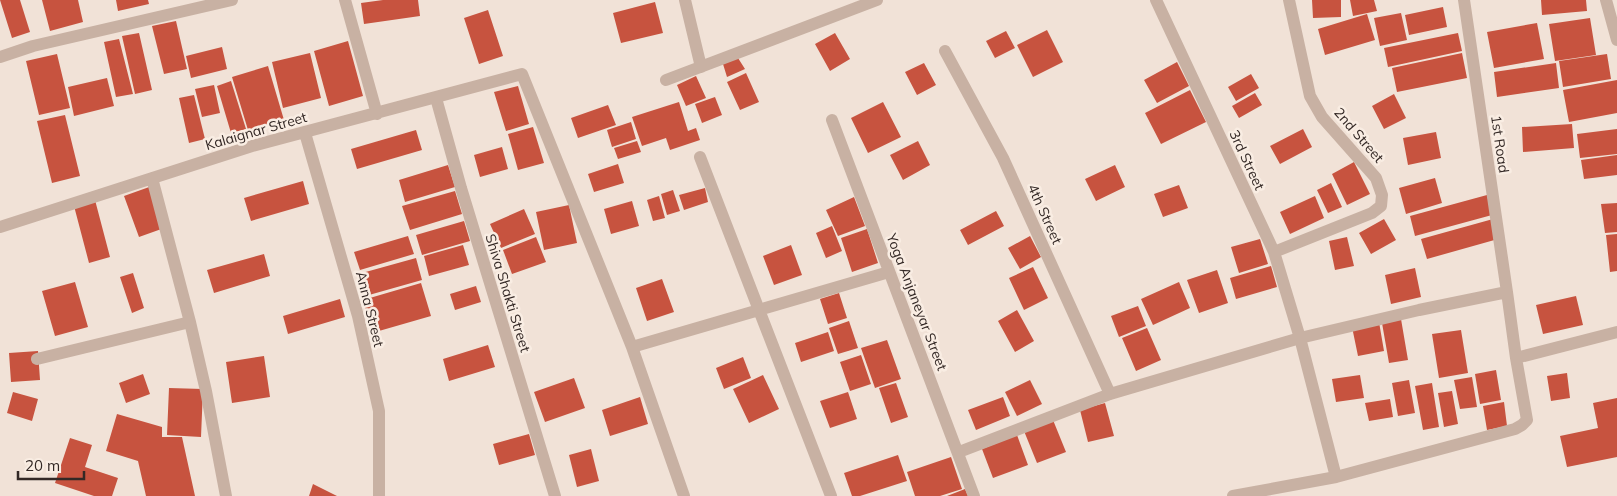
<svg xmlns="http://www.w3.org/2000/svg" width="1617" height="496" font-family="Mulish,sans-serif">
<rect width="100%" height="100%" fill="#f1e2d7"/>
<path fill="#c7533f" d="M0,0h20l10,32 -18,6z
M42,0h36l5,22 -33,9z
M116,0h32l1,4 -31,7z
M383,0h35l2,16 -56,8 -3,-21z
M1312,0h29v17l-28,1z
M1350,0h24l3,11 -24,5z
M1541,0h45l1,11 -45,4z
M655,2l8,31 -42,10 -8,-30z
M1443,7l4,20 -38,8 -4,-20z
M488,10l15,46 -24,8 -15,-46z
M1401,13l6,27 -27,6 -6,-28z
M1367,14l8,26 -50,15 -7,-26z
M1590,18l6,37 -41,6 -6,-37z
M176,21l11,48 -23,5 -12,-48z
M1537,23l7,36 -50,9 -7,-36z
M1047,30l16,32 -30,15 -16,-32z
M1006,31l9,17 -20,10 -9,-17z
M139,33l13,57 -17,4 -13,-58z
M835,33l15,26 -20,12 -15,-27z
M1458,33l4,18 -74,16 -4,-19z
M119,39l14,55 -17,3 -12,-55z
M348,41l15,55 -34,10 -15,-55z
M222,47l5,22 -36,9 -5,-22z
M310,53l11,45 -38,10 -11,-46z
M1462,53l5,25 -70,14 -5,-24z
M57,54l13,54 -31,7 -13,-54z
M1607,54l4,25 -48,8 -4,-26z
M738,58l7,11 -18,8 -4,-13z
M1177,62l12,24 -32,17 -13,-23z
M924,63l12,22 -19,10 -12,-23z
M1556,63l3,25 -62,9 -3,-25z
M268,66l16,54 -36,10 -16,-53z
M746,73l13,29 -19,8 -13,-28z
M1251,74l8,14 -23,13 -8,-14z
M696,76l10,22 -20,8 -9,-21z
M107,78l7,28 -40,10 -6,-29z
M1617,80v33l-48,9 -6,-32z
M231,81l15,48 -15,4 -14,-47z
M214,85l6,28 -18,4 -7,-28z
M518,86l11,38 -23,7 -12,-39z
M1190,90l16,32 -45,22 -16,-31z
M1255,93l7,12 -23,13 -7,-12z
M1394,94l12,24 -22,11 -12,-23z
M194,95l11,44 -16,4 -10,-45z
M715,97l7,18 -20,8 -7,-19z
M679,102l9,29 8,-3 4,12 -30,10 -4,-12 -24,8 -10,-29z
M883,102l18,35 -33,16 -17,-35z
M608,105l8,20 -38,13 -7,-20z
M65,115l15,61 -28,7 -15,-62z
M631,122l5,17 -24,8 -5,-17z
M1572,124l2,24 -51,4 -1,-25z
M533,127l11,36 -26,7 -10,-36z
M1303,129l9,18 -32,17 -10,-18z
M1617,129v25l-37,4 -3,-24z
M416,130l6,20 -65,19 -6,-20z
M1436,132l5,26 -33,7 -5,-27z
M637,141l4,11 -23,7 -4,-11z
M918,141l12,24 -27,15 -13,-25z
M502,147l6,22 -28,8 -6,-22z
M1617,155v20l-33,4 -3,-19z
M1354,162l16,32 -23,11 -15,-31z
M618,164l6,19 -30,9 -6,-18z
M448,165l7,22 -50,15 -6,-22z
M1115,165l10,22 -29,14 -11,-22z
M1435,178l7,25 -36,11 -7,-26z
M303,181l6,23 -58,17 -7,-23z
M1331,183l11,24 -14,6 -11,-23z
M1179,185l9,23 -25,9 -9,-23z
M152,186l15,41 -28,10 -15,-41z
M705,188l3,14 -24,8 -5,-15z
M673,190l7,21 -13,4 -6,-21z
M455,191l7,23 -52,16 -8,-24z
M1487,195l5,20 -77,21 -5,-20z
M659,196l6,22 -12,3 -6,-21z
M1315,196l9,22 -34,16 -10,-22z
M854,197l11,29 -27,10 -12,-26z
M95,200l15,57 -21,6 -15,-57z
M632,201l7,25 -28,8 -7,-25z
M1617,203v29l-12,1 -4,-29z
M569,205l8,38 -33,7 -8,-38z
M524,209l11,25 -34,14 -11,-24z
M996,211l8,15 -36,19 -8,-15z
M1384,219l12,21 -25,14 -12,-21z
M1493,219l5,20 -71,20 -6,-20z
M464,221l6,20 -48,14 -6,-20z
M832,226l10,25 -16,7 -10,-25z
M867,229l11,34 -26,9 -11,-34z
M1617,234v37l-7,1 -4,-37z
M408,236l6,18 -54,16 -6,-18z
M1030,236l11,21 -21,12 -12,-21z
M536,237l10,25 -34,12 -9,-24z
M1347,237l7,29 -19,4 -6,-29z
M1260,239l8,25 -29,9 -8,-26z
M463,245l6,20 -40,11 -5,-20z
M791,245l11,30 -28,10 -11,-29z
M264,254l6,22 -56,17 -7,-23z
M416,258l6,22 -53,15 -7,-22z
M1271,266l6,21 -41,12 -6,-21z
M1033,267l15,31 -24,12 -15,-32z
M1415,268l6,29 -30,7 -6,-29z
M1217,270l11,33 -29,10 -12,-33z
M133,273l11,35 -12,5 -12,-36z
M662,279l12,33 -27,9 -11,-33z
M75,282l13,45 -33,9 -13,-45z
M1179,282l11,26 -37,17 -12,-26z
M421,283l10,33 -59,17 -9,-33z
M476,286l5,16 -26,8 -5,-16z
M839,293l8,25 -19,6 -8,-25z
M1576,296l7,29 -40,9 -7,-29z
M340,299l5,18 -57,17 -5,-18z
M1138,306l8,20 -27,11 -8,-21z
M1017,310l17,31 -19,11 -17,-31z
M1401,319l7,41 -19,3 -7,-40z
M849,321l9,27 -20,6 -9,-26z
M1379,322l5,29 -26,5 -6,-29z
M1147,328l14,32 -25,11 -14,-33z
M1461,330l7,43 -29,5 -7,-44z
M828,332l6,19 -33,11 -6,-19z
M887,340l14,39 -26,9 -14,-40z
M488,345l7,22 -46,14 -6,-22z
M38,351l2,29 -29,2 -2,-29z
M861,355l10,29 -21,7 -10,-29z
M264,356l6,41 -38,6 -6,-41z
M743,357l8,21 -27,11 -8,-21z
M1496,370l5,30 -21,4 -5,-30z
M1567,373l3,25 -19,3 -4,-25z
M143,374l7,20 -24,9 -7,-20z
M763,375l16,34 -30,14 -16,-34z
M1360,375l4,23 -28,4 -4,-23z
M1472,377l5,30 -17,2 -6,-29z
M574,378l11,30 -40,14 -11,-30z
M1030,380l12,24 -25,12 -12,-24z
M1409,380l6,33 -17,3 -6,-33z
M896,383l12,34 -17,6 -12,-35z
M1432,383l7,44 -16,3 -8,-44z
M169,388l34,1 -2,48 -34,-2z
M1452,391l6,33 -14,3 -6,-34z
M13,392l25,7 -6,22 -25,-8z
M848,392l9,27 -27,9 -10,-27z
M640,397l8,27 -38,12 -8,-26z
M1003,397l7,19 -34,14 -8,-20z
M1617,398v59l-50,10 -7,-31 38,-8 -5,-25z
M1390,399l3,18 -24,4 -4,-18z
M1504,402l3,24 -20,4 -4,-24z
M1105,403l9,33 -26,6 -8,-32z
M117,414l45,13v10h20l13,59h-49l-8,-35 -32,-10z
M1053,420l13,32 -29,11 -13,-32z
M529,434l6,21 -36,10 -6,-21z
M1017,435l11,30 -35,13 -11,-29z
M70,438l22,7 -7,22 33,11 -6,18h-18l-39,-13z
M591,449l8,32 -22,6 -8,-32z
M898,455l9,26 -47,15h-8l-8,-23z
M951,457l11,32 -22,7h-25l-8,-24z
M313,484l24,12h-28z
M965,489l3,7h-21z"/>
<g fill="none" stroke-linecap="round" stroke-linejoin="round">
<path stroke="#c8b1a3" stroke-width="12" d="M345,0l32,114
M685,0l16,67
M1464,0l43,292
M1606,0l11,40
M945,51l58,107 107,236
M0,57l33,-11 199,-46
M666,80l211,-80
M436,98l25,90 94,308
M832,120l142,376
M305,133l53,183 21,95v85
M152,178l38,144 16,69 20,105
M0,227l252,-81 270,-72 110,273 52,149
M1274,252l98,-39 9,-7 1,-11 -6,-17 -54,-61 -12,-21 -21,-96
M632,347l127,-37 -59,-153
M1516,358l101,-26
M37,359l153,-37
M959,452l151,-58 190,-56 119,-28 88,-18 9,66 11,62 -5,5 -7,4 -179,48 -36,-139 -26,-86 -118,-252
M831,496l-72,-186 130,-38
M1233,496l103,-19"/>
</g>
<g text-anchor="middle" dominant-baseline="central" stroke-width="5" stroke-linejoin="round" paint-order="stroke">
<g font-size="14" fill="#332825" stroke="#f9ede3">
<text transform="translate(256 131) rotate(-16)">Kalaignar Street</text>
<text transform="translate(1359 135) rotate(49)">2nd Street</text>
<text transform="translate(1500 144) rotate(82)">1st Road</text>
<text transform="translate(1247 160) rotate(65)">3rd Street</text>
<text transform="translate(1045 214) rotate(66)">4th Street</text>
<text transform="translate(508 293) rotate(73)">Shiva Shakti Street</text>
<text transform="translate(917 302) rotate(69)">Yoga Anjaneyar Street</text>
<text transform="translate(370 309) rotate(76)">Anna Street</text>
</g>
</g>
<path d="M18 471v8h66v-8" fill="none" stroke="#332825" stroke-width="2.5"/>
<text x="25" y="471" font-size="15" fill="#332825" stroke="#f9ede3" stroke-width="4" paint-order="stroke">20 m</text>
</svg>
